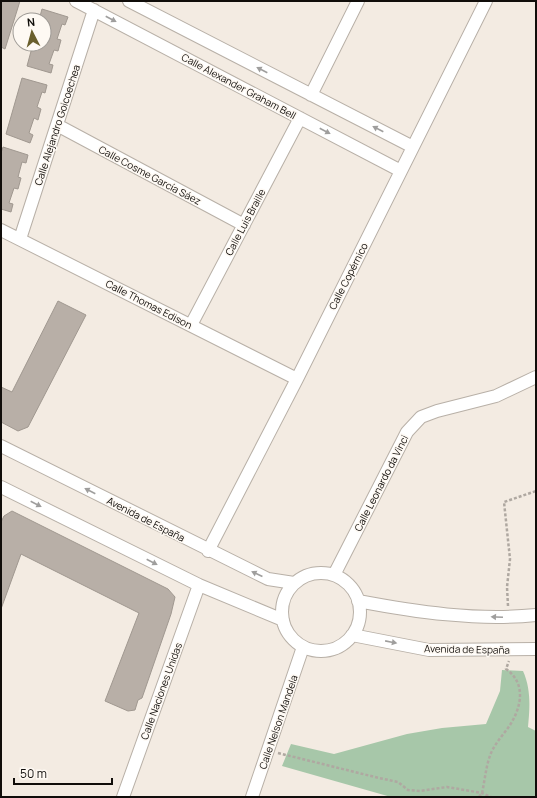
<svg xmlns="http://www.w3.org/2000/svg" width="537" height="798" font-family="Manrope,sans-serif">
<rect width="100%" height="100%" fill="#f3ebe2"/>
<path fill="#a7c7a9" d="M502,670l21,1c8,18 7,36 5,56l8,4v66h-145l-109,-31 9,-22 43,10 73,-20 35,-6 44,-4 14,-33z"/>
<path fill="#b8afa7" stroke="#a09890" d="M1,1h19l-15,48 -4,-2z
M42,9l26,8 -3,8 -3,-1 -5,15 4,1 -3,11 -4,-1 -5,14 4,1 -2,8 -24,-7 6,-22h11v-24h-5z
M22,78l25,7 -2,8 -3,-1 -5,15 4,2 -3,11 -4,-2 -5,15 4,2 -3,8 -24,-9z
M3,147l25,8 -2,8 -4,-1 -4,15 3,1 -3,11 -4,-1 -5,15 4,1 -2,8 -10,-3v-56z
M58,301l28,14 -58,112 -10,4 -17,-9v-35l11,5z
M12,511l156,78 7,8 -4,17 -29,84 -4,2 -3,10 -7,1 -23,-10 34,-88 -118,-59 -20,55v-87l3,-6z"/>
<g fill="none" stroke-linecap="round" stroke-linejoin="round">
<g stroke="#b8b0a7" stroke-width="14">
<path id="street" d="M76,1l325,170
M129,1l284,146
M311,95l47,-94
M57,125l187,100
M1,230l296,149
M20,239l74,-229
M191,325l109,-207
M1,446l267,133 26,4
M1,487l198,98 84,35
M208,551l89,-172 189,-378
M282 612a39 39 0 1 1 78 0a39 39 0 1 1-78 0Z
M334,575l73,-143 14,-15 16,-6 59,-15 40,-19
M358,601c58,11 119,20 178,14
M352,635l77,15 107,-1
M123,797l76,-212
M252,797l51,-150"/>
</g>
<path stroke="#afa8a1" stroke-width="2.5" stroke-dasharray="3 2" stroke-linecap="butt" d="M508,606l-1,-19 3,-28 -6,-57 32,-11
M278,753l101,25 19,4 10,8 12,1 27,-4 35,6 9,4
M479,797l3,-4c3,-13 4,-28 9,-40 5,-11 13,-19 19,-28 12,-19 16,-42 -4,-56l3,-8"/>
<use href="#street" stroke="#fff" stroke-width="12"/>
</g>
<defs><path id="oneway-solid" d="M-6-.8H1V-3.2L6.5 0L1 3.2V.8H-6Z"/></defs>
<g fill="#9f9e9d">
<use href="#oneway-solid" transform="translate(111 19) rotate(28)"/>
<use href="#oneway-solid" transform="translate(262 70) rotate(-153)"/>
<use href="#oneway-solid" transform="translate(378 129) rotate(-153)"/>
<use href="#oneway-solid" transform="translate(325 131) rotate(28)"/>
<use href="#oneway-solid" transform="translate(90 491) rotate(-153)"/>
<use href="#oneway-solid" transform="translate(36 504) rotate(27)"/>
<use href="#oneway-solid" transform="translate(152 562) rotate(27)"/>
<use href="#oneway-solid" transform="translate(257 574) rotate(-155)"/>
<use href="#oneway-solid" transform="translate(497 617) rotate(-177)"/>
<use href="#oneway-solid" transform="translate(391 642) rotate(11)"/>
</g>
<g text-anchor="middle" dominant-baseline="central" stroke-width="3" stroke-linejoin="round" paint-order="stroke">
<g font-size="10" fill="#100d0a" stroke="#fef9f3">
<text transform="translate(239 86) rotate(28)">Calle Alexander Graham Bell</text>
<text transform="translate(57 125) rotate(-72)">Calle Alejandro Goicoechea</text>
<text transform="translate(150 175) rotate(28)">Calle Cosme García Sáez</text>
<text transform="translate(245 222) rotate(-62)">Calle Luis Braille</text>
<text transform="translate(348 276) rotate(-63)">Calle Copérnico</text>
<text transform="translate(149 304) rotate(27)">Calle Thomas Edison</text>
<text transform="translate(381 483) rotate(-63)">Calle Leonardo da Vinci</text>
<text transform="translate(146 519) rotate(27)">Avenida de España</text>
<text transform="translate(467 649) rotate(1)">Avenida de España</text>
<text transform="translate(161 691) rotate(-70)">Calle Naciones Unidas</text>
<text transform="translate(278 722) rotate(-71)">Calle Nelson Mandela</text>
</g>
</g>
<rect width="537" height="798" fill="none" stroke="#100d0a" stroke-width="4"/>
<g transform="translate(32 32) rotate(354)"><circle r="19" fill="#fef9f3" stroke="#9f9b96"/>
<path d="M0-3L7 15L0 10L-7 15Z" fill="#6a5f2c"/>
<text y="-6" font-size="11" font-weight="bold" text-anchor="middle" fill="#100d0a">N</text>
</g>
<path d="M14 778v6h98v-6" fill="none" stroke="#100d0a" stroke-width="2"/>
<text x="20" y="778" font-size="12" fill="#100d0a" stroke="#fef9f3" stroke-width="3" paint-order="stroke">50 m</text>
</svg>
